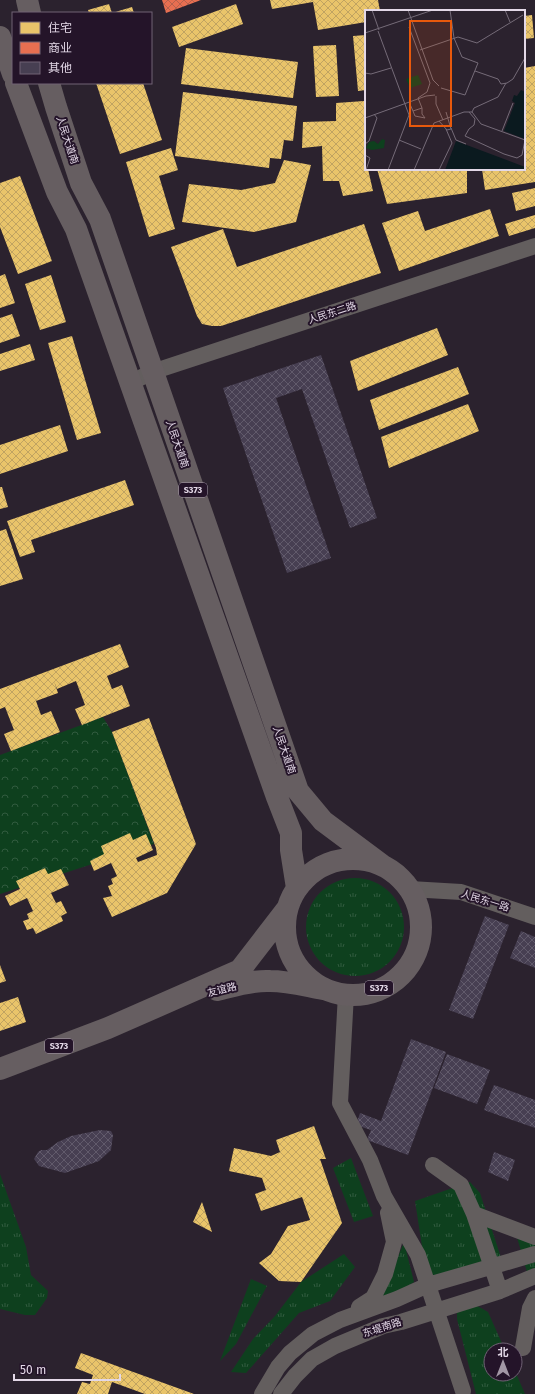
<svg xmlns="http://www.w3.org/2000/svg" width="535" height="1394" font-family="'Fira Sans','Noto Sans SC',sans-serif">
<defs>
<pattern id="grass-tufts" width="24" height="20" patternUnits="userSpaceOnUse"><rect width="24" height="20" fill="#0e401e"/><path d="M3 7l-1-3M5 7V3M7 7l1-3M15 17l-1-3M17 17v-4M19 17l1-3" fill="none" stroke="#315b3f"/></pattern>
<pattern id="forest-crowns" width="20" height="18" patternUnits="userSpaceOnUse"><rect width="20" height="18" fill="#0e401e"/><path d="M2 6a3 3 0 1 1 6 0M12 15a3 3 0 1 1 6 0" fill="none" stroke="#315b3f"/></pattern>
<pattern id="homes-cross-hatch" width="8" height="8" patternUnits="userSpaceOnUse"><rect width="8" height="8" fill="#e9c46a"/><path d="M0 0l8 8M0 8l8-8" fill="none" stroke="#c0a361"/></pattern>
<pattern id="shops-cross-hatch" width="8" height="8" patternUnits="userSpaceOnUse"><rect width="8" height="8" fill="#e76f51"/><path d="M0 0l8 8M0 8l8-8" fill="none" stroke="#b6614d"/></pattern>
<pattern id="building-cross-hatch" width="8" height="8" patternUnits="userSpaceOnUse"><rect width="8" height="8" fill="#473f52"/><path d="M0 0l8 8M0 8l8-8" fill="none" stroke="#615a6b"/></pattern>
</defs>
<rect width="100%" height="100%" fill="#2b222e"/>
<path fill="url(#grass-tufts)" d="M306 927a49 49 0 1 1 98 0a49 49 0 1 1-98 0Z
M351,1158l22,58 -19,6 -21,-54z
M0,1174l26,73 5,28 17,16 -1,7 -12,17h-10l-25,-6z
M470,1182l10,11 25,77 -77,15 -13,-84z
M516,1234l19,9v27l-8,2z
M404,1242l10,40 -35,22z
M344,1254l11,13 -25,34 -31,12 -53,60 -15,-1 22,-33 22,-23 26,-34z
M251,1279l16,7 -31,58 -16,17z
M474,1304l14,8 17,38h-14v24h24v-3l10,23h-49l-19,-75v-8z"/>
<path fill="url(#forest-crowns)" d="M103,717l9,15 42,112 -154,50v-139z"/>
<path fill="url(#homes-cross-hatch)" d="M270,0h108l2,11h-14v11l-48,8 -5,-28 -41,7z
M109,4l3,9h-23l-1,-3z
M236,4l7,20 -64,23 -7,-20z
M132,7l2,6h-22z
M532,15l2,23 -10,1v-23z
M366,35v55l-8,1 -5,-55z
M336,45l3,51 -23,1 -3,-51z
M186,48l112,14 -5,36 -112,-14z
M535,66v116l-50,8 -3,-21h42v-101z
M96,83h47l19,57 -42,14z
M183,92l114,14 -4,35 -9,-1 -3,19 -11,-1 -1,10 -94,-12z
M364,101l2,68h2l5,22 -30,5 -4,-15h-16l-1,-35 -20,2 1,-26 33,-1v-18z
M171,148l7,22 -19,6 16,53 -26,8 -23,-75z
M284,160l27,5 -15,57 -42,10 -72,-10 7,-38 52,6 34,-7z
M377,169h90v24l-80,11z
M20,176l32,85 -34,13 -18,-47v-44z
M535,188v18l-19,5 -4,-18z
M490,209l9,27 -100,35 -17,-48 36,-12 7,20z
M535,215v13l-26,8 -4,-12z
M364,224l17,49 -160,53h-9l-10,-2 -5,-8 -26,-69 52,-18 14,38z
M5,274l10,29 -15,5v-32z
M51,275l15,47 -26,8 -15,-46z
M12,314l8,22 -20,7v-25z
M437,328l11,27 -90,36 -8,-30z
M72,336l29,97 -24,7 -29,-97z
M30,344l5,16 -35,11v-17z
M458,367l11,27 -90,36 -9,-30z
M468,404l11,27 -90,37 -8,-31z
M60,425l8,26 -68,23v-29z
M125,480l9,25 -103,35 4,12 -15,5 -13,-36z
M0,487h2l6,20 -8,2z
M6,529l17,50 -23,7v-55z
M120,644l9,23 -22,9 5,13 10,-4 8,21 -48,19 -7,-16 10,-4 -9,-24 -19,8 -3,-8 4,12 -22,8 5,14 10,-4 9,21 -49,19 -7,-17 10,-4 -9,-23 -5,2v-20z
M149,718l47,126 -29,49 -55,24 -9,-19 9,-2 -4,-10 5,-2 -2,-5 6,-3 -6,-13 -17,8 -4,-10 14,-7 -3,-8 29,-13 3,7 13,-6 7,16 -17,8 2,4 19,-7 -1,-7 -44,-116z
M45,868l3,6 13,-5 8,16 -18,8 5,10 5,-2 6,12 -6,3 2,5 -27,13 -3,-6 -6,2 -4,-9 6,-2 -2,-5 6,-3 -6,-13 -17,8 -5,-10 15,-7 -4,-8z
M0,965l6,16 -6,2z
M18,997l8,25 -26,9v-28z
M314,1126l12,33h-6l22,64 -41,59 -22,-1 -20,-18 12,-9 17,-28 22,-6 -8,-23 -41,14 -6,-17 11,-4 -4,-12 -33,-7 5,-23 37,8 9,-4 -4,-12z
M202,1202l10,30 -19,-10z
M81,1353l113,41h-49l-33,-12 -4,12h-31l5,-12 8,2 3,-9 -18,-7z"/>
<path fill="url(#shops-cross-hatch)" d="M162,0h39l-35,13z"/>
<path fill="url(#building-cross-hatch)" d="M321,355l56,163 -27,10 -48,-139 -26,9 55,160 -44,15 -64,-185z
M485,916l24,9 -36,94 -24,-9z
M521,931l14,6v31l-25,-10z
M411,1039l35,13 -38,103 -41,-15 4,-10 -15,-5 4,-12 21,8z
M447,1054l43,16 -13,34 -43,-16z
M494,1085l41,15v28l-51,-18z
M100,1130l11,1 2,4 -2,15 -12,11 -34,12 -26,-7 -5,-7 4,-7 3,-2h6l11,-8 13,-6z
M494,1152l21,8 -7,21 -20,-9z"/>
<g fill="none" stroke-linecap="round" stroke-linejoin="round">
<path stroke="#635e5e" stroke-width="16" d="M130,383l22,-11 383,-126
M410,889l51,3 74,25
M346,994l-6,109 30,57 14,36 34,59 45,136
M433,1165l28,20 13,29 61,23
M474,1214l26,77
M359,1307l14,-9 12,-24 9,-32 -6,-29
M523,1348l7,-40 5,-10
M262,1394l16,-27 12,-14 23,-19 27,-14 57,-21 31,-14 107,-31
M281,1394l14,-18 17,-17 23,-13 48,-20 18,-4 99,-31 35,-15"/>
<path stroke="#665e61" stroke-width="22" d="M27,0l3,13
M0,37l13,37
M16,83l41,109 19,37 201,568 14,36v17l6,38
M49,83l7,24 25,76 19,36 198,572 25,30 59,44
M285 927a68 68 0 1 1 136 0a68 68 0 1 1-136 0Z
M217,990c17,-4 36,-10 53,-9 18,0 36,5 53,8
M0,1069l108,-41 132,-58 47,-61"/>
</g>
<g text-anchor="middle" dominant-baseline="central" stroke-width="4" stroke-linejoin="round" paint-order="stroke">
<g fill="#241429" stroke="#aa9dae" stroke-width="1">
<rect x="179" y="483" width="28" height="14" rx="3"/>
<rect x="365" y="981" width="28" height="14" rx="3"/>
<rect x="45" y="1039" width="28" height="14" rx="3"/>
</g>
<g font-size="9" font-weight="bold" fill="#e3d8e7">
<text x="193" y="490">S373</text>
<text x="379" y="988">S373</text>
<text x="59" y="1046">S373</text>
</g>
<g font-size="10" fill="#e3d8e7" stroke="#241429">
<text transform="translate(67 140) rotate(72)">人民大道南</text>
<text transform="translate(332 313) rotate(-18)">人民东二路</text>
<text transform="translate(177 444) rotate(71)">人民大道南</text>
<text transform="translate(284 750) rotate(71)">人民大道南</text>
<text transform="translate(485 901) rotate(17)">人民东一路</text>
<text transform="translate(222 990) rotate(-14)">友谊路</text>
<text transform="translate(382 1328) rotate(-18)">东堤南路</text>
</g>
</g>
<g transform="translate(365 10)">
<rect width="160" height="160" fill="#2b222e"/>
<path d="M17,129l3,1 -1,8 -12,2 -6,-2 3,-6 5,-1 4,3z" fill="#0e401e"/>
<path d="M53,65l4,9 -12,4 -4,-9z" fill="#0e401e"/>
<path d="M156,80l4,2v47l-21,-8 11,-28 -3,-2 2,-6 3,1zM91,131l69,26v3h-80z" fill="#0b1a1f"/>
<path fill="none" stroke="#756b78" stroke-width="1" d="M7,0l7,20M43,0l25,70 6,6M140,0l5,12M13,21l31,84 -21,55M0,23l68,-23M55,40l38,-13 19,6 46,-28M110,61l23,8 3,5 6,-1 6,-4 12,-21M0,63l6,1 20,-6M76,78l24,7 13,-32 -16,-6 -8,-19 -4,-28M71,86v8l7,16M44,92l4,9 9,-3 -4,-10 9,-6 3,-9 -21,-56M48,101l2,5 10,2 -3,-4v-6M104,102l6,7 -1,6 -5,4 -4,7 39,18 13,4 5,-3 3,-15 -44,-16 -9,-12M0,108l61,-22 9,-1M74,111l8,9 4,-1 -5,-17M86,118l5,12 10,4M137,121l11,-28M34,130l22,9M0,134l4,-3 8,-23 -3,-4M0,145l5,3 -4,12M49,160l20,-47 30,-11h8l2,-4 24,-11 8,-14M74,160l13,-27 -6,-14"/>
<path fill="#e8590c" fill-opacity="0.15" stroke="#e8590c" stroke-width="2" d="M45,11h41v105h-41z"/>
<rect width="160" height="160" fill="none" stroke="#e3d8e7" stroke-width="2"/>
</g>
<rect x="12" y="12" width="140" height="72" fill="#241429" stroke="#706275"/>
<rect x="20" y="22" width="20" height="12" fill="#e9c46a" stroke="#706275"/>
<text x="48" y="32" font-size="12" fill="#e3d8e7">住宅</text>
<rect x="20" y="42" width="20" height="12" fill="#e76f51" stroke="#706275"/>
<text x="48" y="52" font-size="12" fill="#e3d8e7">商业</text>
<rect x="20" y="62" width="20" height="12" fill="#473f52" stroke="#706275"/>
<text x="48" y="72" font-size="12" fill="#e3d8e7">其他</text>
<g transform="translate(503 1362)"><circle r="19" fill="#241429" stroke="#706275"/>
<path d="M0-3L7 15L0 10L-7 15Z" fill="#a398a6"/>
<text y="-6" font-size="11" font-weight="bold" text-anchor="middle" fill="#e3d8e7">北</text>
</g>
<path d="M14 1374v6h106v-6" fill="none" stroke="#e3d8e7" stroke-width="2"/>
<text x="20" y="1374" font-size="12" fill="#e3d8e7" stroke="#241429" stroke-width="3" paint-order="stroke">50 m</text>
</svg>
